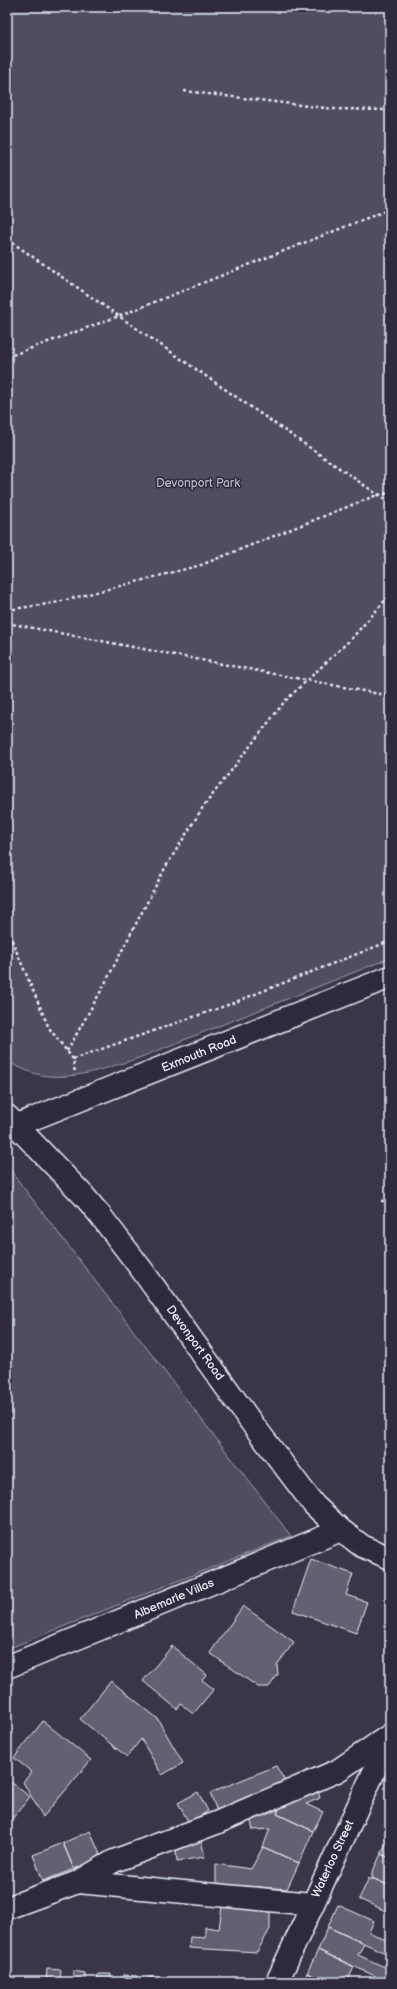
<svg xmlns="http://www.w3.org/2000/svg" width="397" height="1989" font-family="'Balsamiq Sans',sans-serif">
<rect width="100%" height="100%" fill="#3a3648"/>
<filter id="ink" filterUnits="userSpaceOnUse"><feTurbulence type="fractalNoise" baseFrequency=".025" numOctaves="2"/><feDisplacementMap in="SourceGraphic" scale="8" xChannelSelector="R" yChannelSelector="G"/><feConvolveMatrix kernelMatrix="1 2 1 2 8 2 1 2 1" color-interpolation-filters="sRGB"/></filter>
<g filter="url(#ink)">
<path fill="#504e5f" stroke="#9ca0ac" d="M7,7h383v951l-254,101c-33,10 -72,25 -106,13 -8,-3 -15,-7 -23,-10z
M7,1166l284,370 -284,113z"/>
<path fill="#636171" stroke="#e8f1f8" d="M311,1559l42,15 -7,21 21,7 -11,31 -63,-22z
M243,1606l51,36 -17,23 1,9 -9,13h-11l-48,-34z
M172,1646l35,29 -5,5 12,9 -21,25 -12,-10 -4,5 -34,-28z
M111,1681l46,37 26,45 -21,12 -21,-36 -14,18 -47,-38z
M43,1721l48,39 -48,57 -20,-35 9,-10 -18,-14z
M276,1766l12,20 -70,28 -8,-21z
M7,1779l23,18 -23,28z
M317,1789l3,9 -14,6 17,8 -10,19 -36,-17 4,-11z
M198,1792l10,19 -19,12 -11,-20z
M281,1803l-4,11 36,17 -14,32 -36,-16 7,-18 -17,1 -3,-13z
M90,1831l11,26 -27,12 -11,-26z
M390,1835v23l-9,-4z
M200,1836l5,21 -28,4 -2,-16z
M63,1843l11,26 -31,12 -10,-26z
M263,1847l36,16 -12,26 -71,-5v-20l35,5z
M381,1854l9,4v28l-18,-8 1,-2 -2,-1z
M369,1878l3,2v-2l18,8v27l-31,-14z
M338,1905l36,16 -5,11 21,10v13l-62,-28z
M222,1906l48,1v22l-13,23 -68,-4 1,-11 15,1v-11l14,2z
M328,1927l36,17 -6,11 31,14 -5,11 -66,-30z
M318,1950l36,17 -5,11 8,4h-30l-20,-9z
M47,1969l14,1 -1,12h-14z
M73,1971l12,2v9h-13z
M307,1973l20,9h-24z
M98,1974h13l-1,8h-13z
M123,1975l14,1 -1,6h-13z
M149,1977l13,1v4h-13z"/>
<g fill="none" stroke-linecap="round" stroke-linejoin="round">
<g stroke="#e8f1f8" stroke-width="25">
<path id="minor" d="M7,1116l77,80 16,19 42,55 109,152 63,83 27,25 21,16 28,12
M7,1129l383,-152
M7,1667l334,-137
M78,1882l234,22
M7,1908l71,-26 36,-21 102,-38 86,-37 35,-15 53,-36
M277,1982l113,-245"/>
</g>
<path stroke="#e8f1f8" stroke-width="2.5" stroke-dasharray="3 3" stroke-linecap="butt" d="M184,91l149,18 57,1
M7,239l383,264
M7,357l112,-41 271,-107
M7,610l47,-7 147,-38 176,-70 13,-2
M7,623l383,73
M7,929l42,99 24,31 2,15
M67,1051l35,-62 63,-121 38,-61 82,-106 66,-62 39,-44
M73,1059l152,-53 165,-65
M381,1201h9"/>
<use href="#minor" stroke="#2f2a3d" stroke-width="22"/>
</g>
</g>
<g text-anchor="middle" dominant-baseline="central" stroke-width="3" stroke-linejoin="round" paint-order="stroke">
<g font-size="12" fill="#b3b8c2" stroke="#2f2a3d">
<text x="198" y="483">Devonport Park</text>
</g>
<g font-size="12" fill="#e8f1f8" stroke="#2f2a3d">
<text transform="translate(199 1054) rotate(-22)">Exmouth Road</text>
<text transform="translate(195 1343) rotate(54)">Devonport Road</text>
<text transform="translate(174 1599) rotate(-23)">Albemarle Villas</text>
<text transform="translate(333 1859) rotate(-65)">Waterloo Street</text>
</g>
</g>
<rect width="397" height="1989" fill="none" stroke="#2f2a3d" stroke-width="24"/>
<rect x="12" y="12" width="373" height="1965" fill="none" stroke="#e8f1f8" stroke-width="1.5" filter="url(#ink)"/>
</svg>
